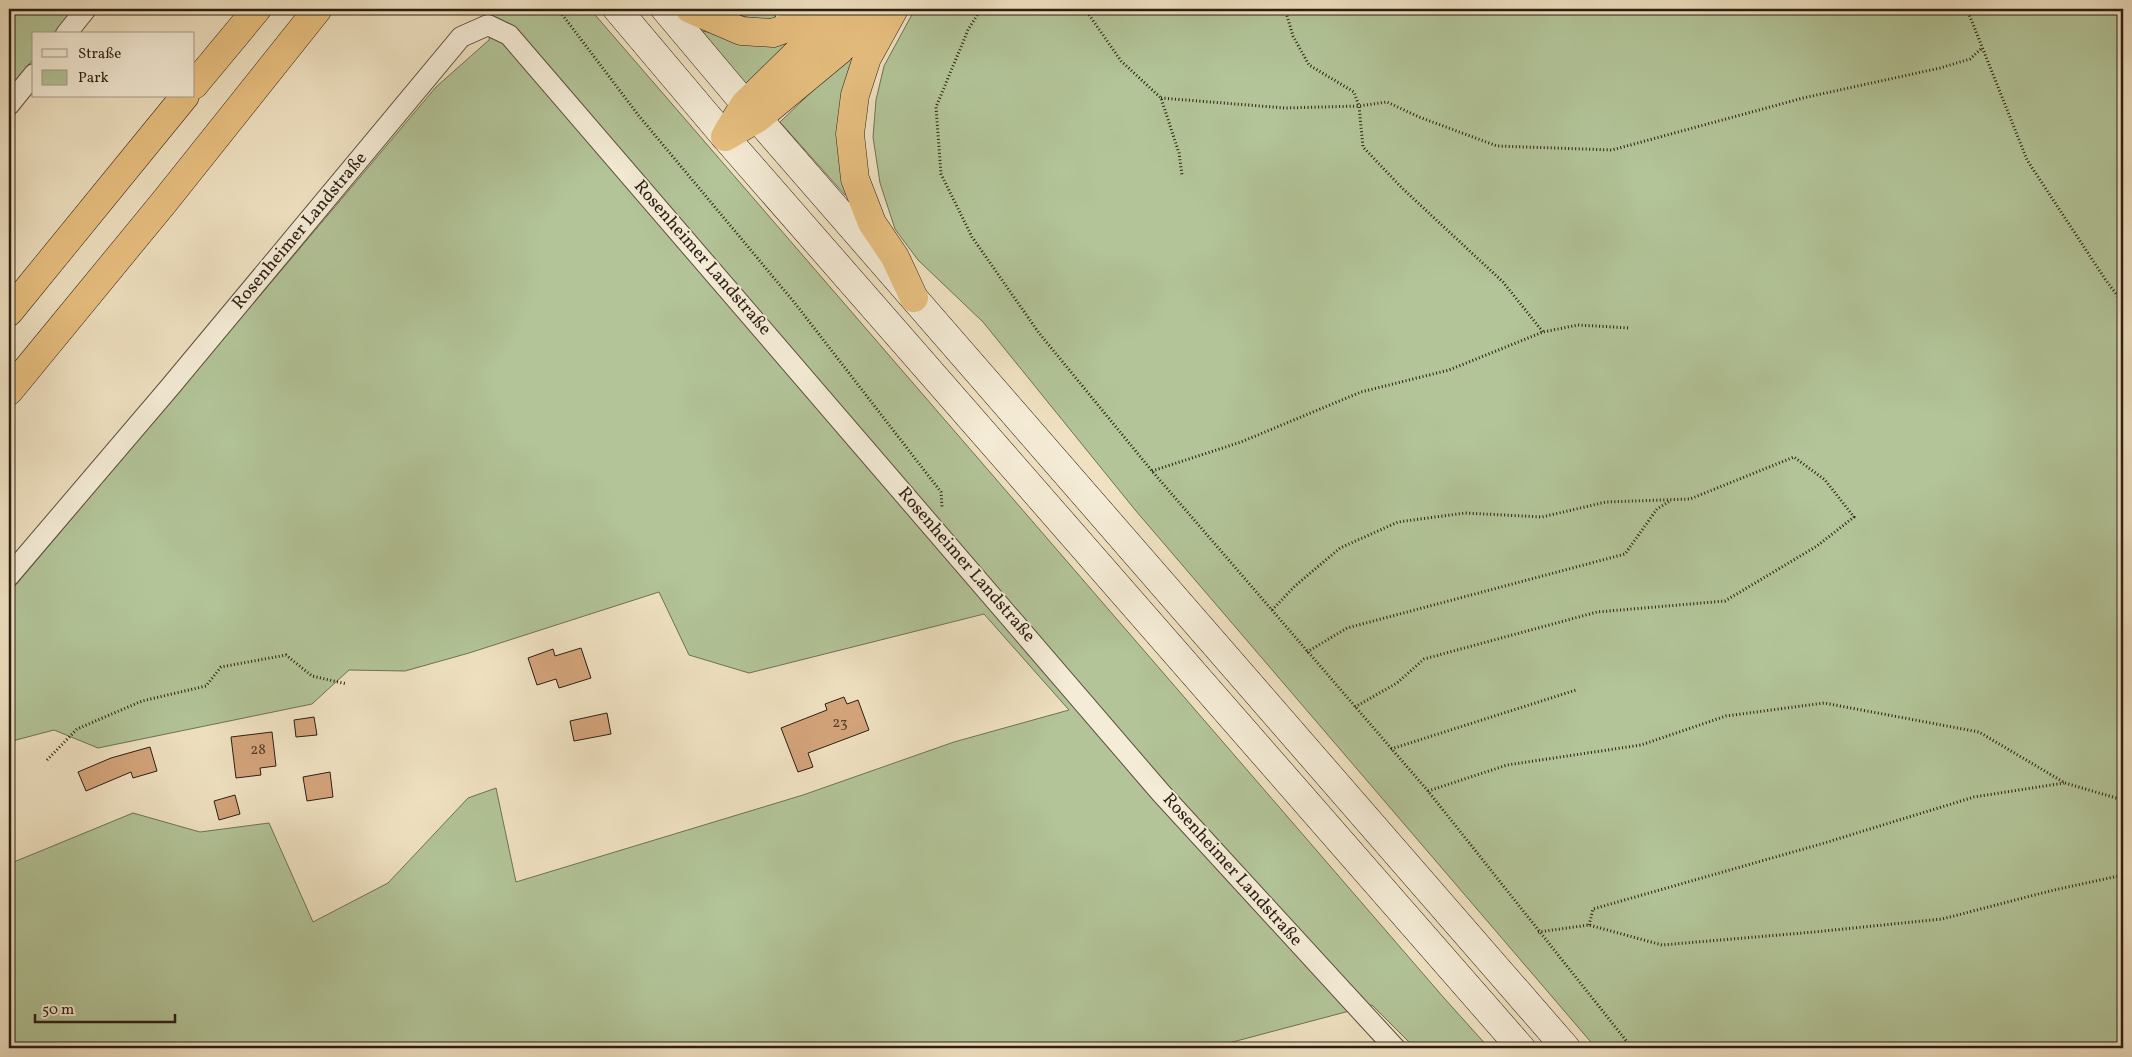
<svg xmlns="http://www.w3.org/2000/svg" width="2132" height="1057" font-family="Vollkorn,serif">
<rect width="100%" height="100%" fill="#efe1c1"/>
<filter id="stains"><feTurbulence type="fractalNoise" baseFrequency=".004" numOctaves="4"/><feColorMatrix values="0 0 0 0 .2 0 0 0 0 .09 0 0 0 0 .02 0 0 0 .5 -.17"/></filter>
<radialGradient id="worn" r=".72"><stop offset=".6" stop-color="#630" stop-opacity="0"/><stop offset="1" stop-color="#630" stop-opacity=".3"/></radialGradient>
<path fill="#b2c498" stroke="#6f7156" d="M9,9h65l-21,25h-19v24l-25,31z
M494,9h96l854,989 45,50h-74l-43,-43 -162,43h-554l-2,-4 -13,4h-632v-184l124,-51 67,19 69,-9 44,99 75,-39 80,-85 28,-10 20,94 287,-87 151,-53 115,-32 -85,-96 -235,59 -60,-18 -30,-63 -190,61 -64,18 -56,-1 -37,34 -214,44 -44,-18 -38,10 -7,7v-154l427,-506 53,-47z
M722,9h93c-41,11 -52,16 -93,0z
M915,9h1208v1039h-527l-460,-537 -153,-189 -65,-62 -23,-31 -15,-46 -7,-46 3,-37 8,-34z
M702,31l17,3 75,5 -49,46z
M850,55l4,1 -4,138 -5,1 -65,-73z"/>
<path fill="#d4a47b" stroke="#2c1e13" d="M581,648l10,30 -32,10 -3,-9 -19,6 -9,-27 25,-9 2,7z
M844,697l3,7 11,-4 11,30 -61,23 5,14 -15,5 -17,-44 46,-18 -2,-6z
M607,713l4,21 -37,7 -4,-20z
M314,717l3,18 -21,2 -2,-17z
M272,732l4,34 -16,2 1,7 -25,3 -5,-41z
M150,747l7,24 -24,7 -2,-6 -45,19 -8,-19 33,-14z
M330,772l3,25 -26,4 -4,-24z
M235,795l5,19 -21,6 -5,-19z"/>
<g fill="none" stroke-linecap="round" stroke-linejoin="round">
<g stroke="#5d4f3e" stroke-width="12">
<path id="lane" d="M779,9l6,20"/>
</g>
<g stroke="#5d4f3e" stroke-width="22">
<path id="street" d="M66,34l20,-25
M9,105l25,-31
M9,576l161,-189 291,-350 27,-12 21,10 652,758 234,255"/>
</g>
<g stroke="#2c1e13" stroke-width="29">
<path id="secondary" d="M617,9l108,128 796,911
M665,9l80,95 821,944"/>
</g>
<g stroke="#2c1e13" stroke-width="29">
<path id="highway" d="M690,9l51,22 32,2 58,-21
M894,9l-27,49 -12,37 -5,39 5,45 17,44 23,34 19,41
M194,85l63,-76
M727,133l18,-29 97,-95
M725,137l33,-19 82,-68 36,-41
M9,312l176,-216
M9,391l156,-190 153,-192"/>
</g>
<path stroke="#2c1e13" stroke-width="3" stroke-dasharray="1 2.5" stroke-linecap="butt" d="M558,9l81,107 155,186 147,190 1,15
M981,9l-13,21 -32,77 5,67 31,63 67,96 113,138 276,320 204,257
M1085,9l36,52 40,37 18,55 3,22
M1285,9l8,27 16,29 45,27 5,14 4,41 39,41 101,94 40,50
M1967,9l60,151 78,119 18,24
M1161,98l124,10 74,-2 28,-4 32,15 78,29 115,4 191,-52 137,-30 30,-9 12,-11
M1152,471l89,-29 120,-50 88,-22 94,-38 35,-7 52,3
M1272,610l23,-24 45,-38 58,-26 67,-9 77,4 64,-15 84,-3 104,-42 31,23 29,37 -37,29 -92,55 -128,11 -173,47 -27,24 -42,24
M1307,652l40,-24 278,-74 32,-45 13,-8
M1391,749l185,-59
M47,760l30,-31 65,-28 64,-15 15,-19 65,-12 26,21 35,8
M1428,791l79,-26 134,-20 85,-29 98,-13 155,29 86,51 58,17
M1589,925l4,-16 228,-65 153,-47 90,-14
M1538,932l51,-7 73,20 152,-13 128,-13 112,-29 69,-15"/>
<use href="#lane" stroke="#f5ecd7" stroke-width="10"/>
<use href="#street" stroke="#f5ecd7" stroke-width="20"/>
<use href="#secondary" stroke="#f5ecd7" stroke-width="28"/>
<use href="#highway" stroke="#e8c080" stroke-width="28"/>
</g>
<g text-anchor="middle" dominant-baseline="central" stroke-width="4" stroke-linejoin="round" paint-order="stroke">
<g font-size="15" fill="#56402d">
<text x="840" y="723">23</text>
<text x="258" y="750">28</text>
</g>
<g font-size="18" fill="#2c1e13" stroke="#f5ecd7">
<text transform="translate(300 231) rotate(-50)">Rosenheimer Landstraße</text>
<text transform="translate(702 258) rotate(49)">Rosenheimer Landstraße</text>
<text transform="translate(966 565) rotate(49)">Rosenheimer Landstraße</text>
<text transform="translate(1232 870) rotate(48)">Rosenheimer Landstraße</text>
</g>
</g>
<rect width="2132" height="1057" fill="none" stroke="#efe1c1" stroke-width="30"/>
<rect x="10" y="10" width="2112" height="1037" fill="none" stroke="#2c1e13" stroke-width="2.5"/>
<rect x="15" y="15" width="2102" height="1027" fill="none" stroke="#2c1e13"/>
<rect x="32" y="32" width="162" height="65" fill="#f5ecd7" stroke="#a59a89"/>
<rect x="42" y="49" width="25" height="8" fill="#f5ecd7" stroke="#a59a89"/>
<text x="78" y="58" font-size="15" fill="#2c1e13">Straße</text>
<rect x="42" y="70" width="25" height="15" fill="#b2c498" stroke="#a59a89"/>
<text x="78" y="82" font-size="15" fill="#2c1e13">Park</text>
<path d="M35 1014v8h140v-8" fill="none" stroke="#2c1e13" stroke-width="2.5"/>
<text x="42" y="1014" font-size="15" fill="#2c1e13" stroke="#f5ecd7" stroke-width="4" paint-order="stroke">50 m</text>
<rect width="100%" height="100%" filter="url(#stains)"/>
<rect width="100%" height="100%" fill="url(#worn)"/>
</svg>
